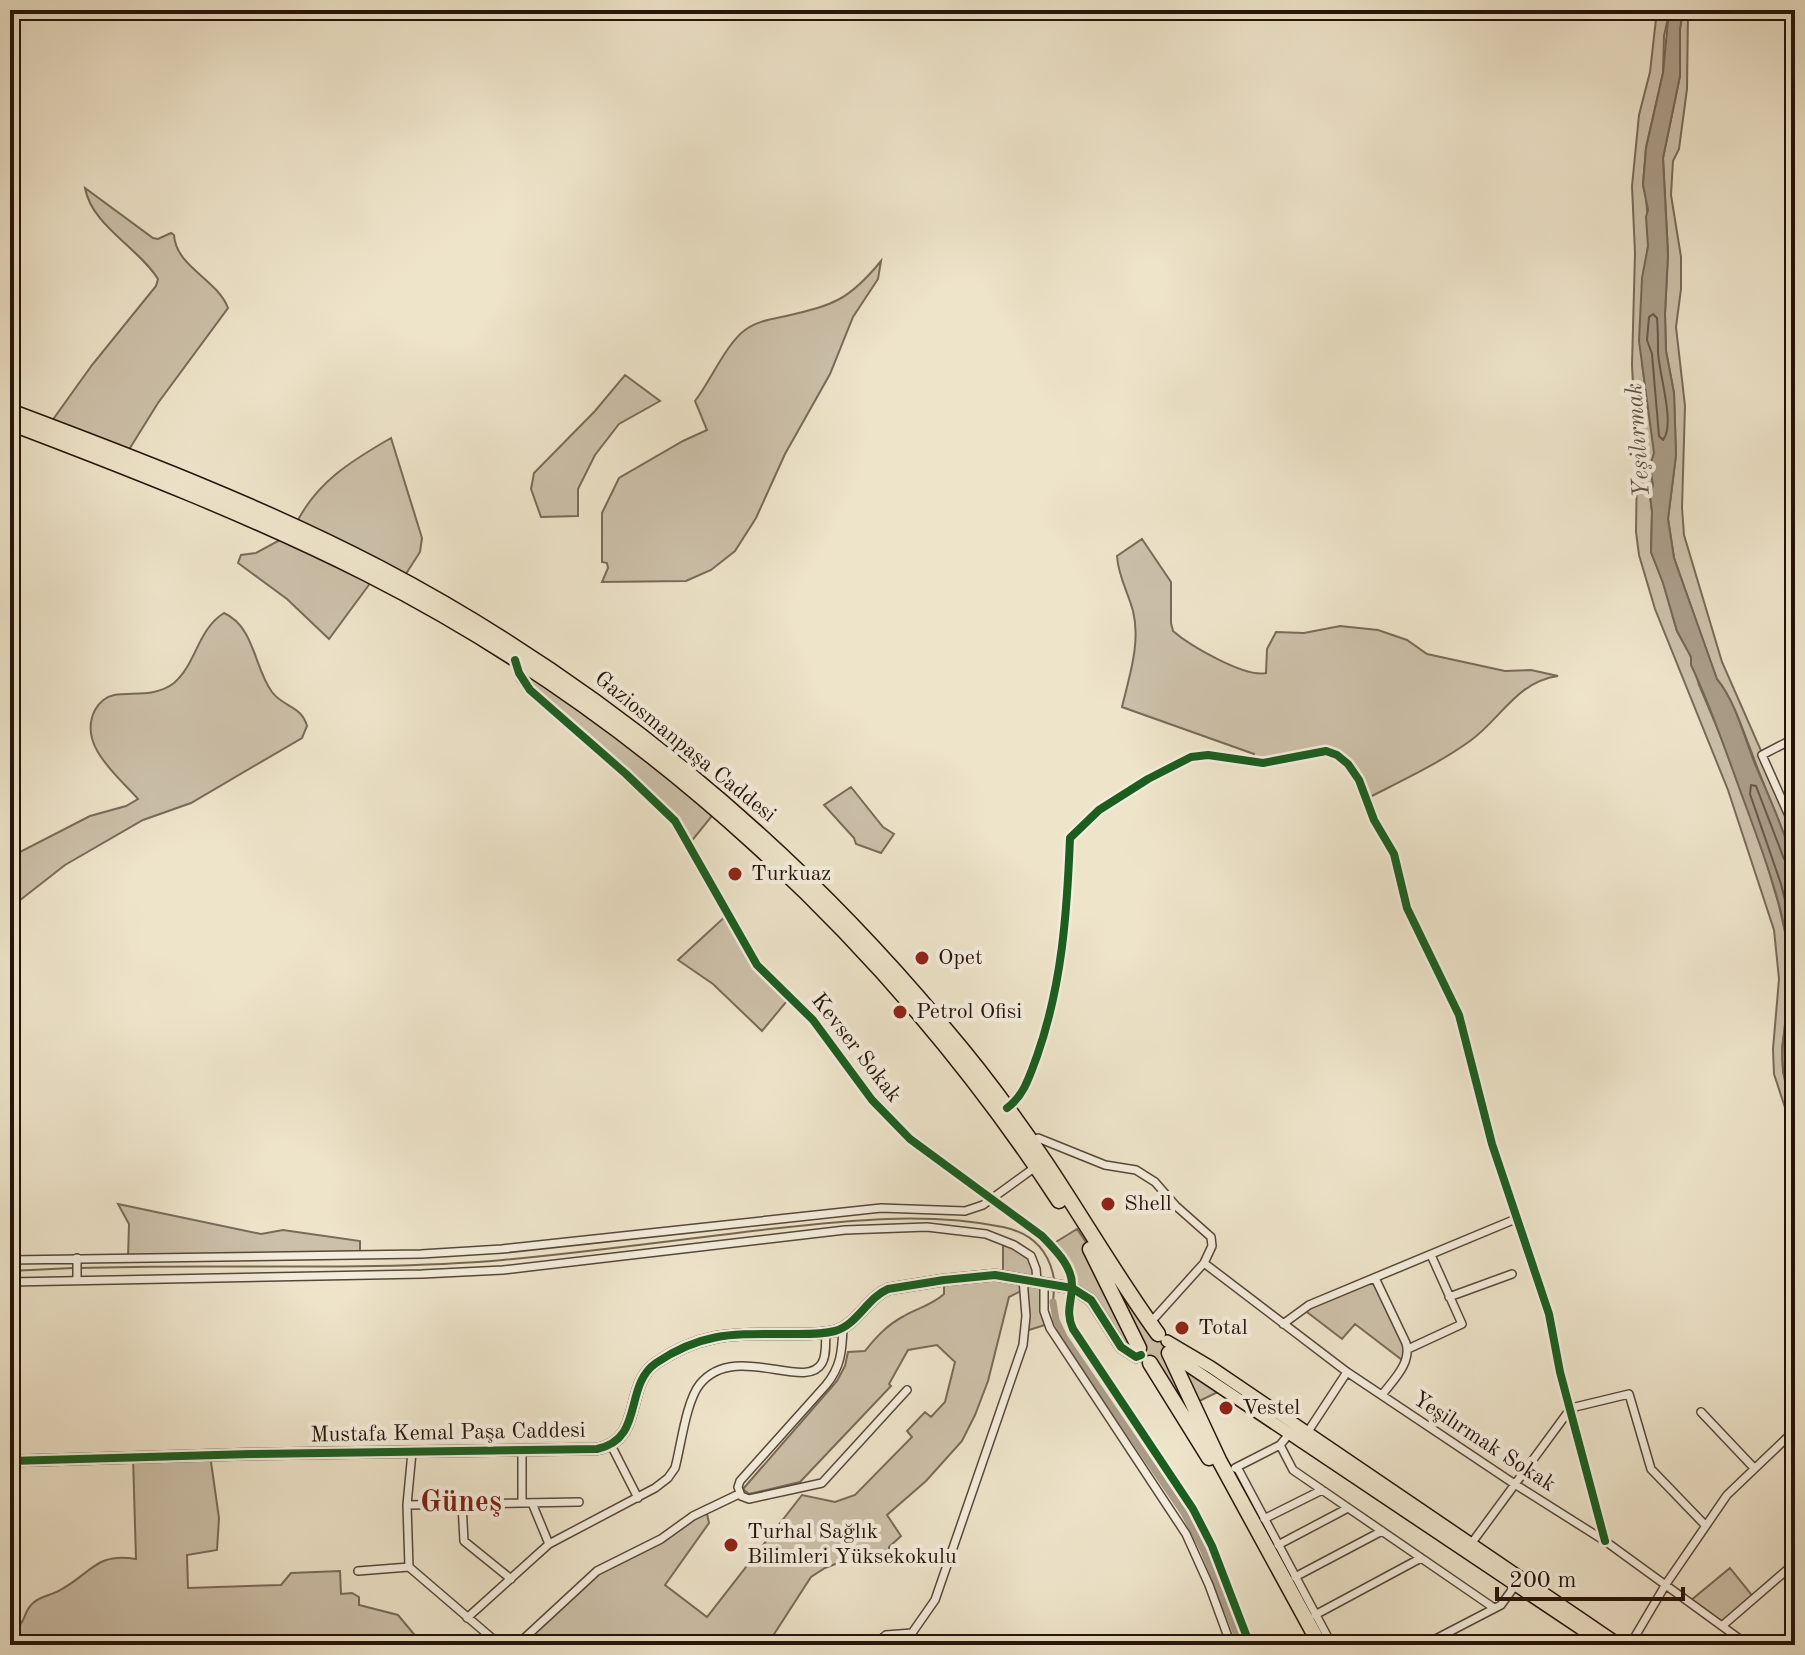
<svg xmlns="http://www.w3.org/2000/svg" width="1805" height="1655" font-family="'Old Standard TT',serif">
<rect width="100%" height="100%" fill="#eee4ca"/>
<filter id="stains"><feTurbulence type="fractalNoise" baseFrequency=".0025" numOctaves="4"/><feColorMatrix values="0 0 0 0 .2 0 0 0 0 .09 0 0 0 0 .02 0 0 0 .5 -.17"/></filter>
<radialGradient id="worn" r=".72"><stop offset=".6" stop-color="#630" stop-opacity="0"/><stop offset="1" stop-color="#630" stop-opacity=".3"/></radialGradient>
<path fill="#ccc0a9" stroke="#786a59" stroke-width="2" d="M1657,10h12v3l-5,23 -1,37 -17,75 -3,37 3,11 3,42 -7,58v68l13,89 -5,13 3,19 -3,10 2,17 -1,40 12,30 14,49 13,23 9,31 34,80 29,83 17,57 11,50v41l-8,51 1,25 12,34v32l-21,-64 -1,-25 6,-70 -5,-49 -46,-140 -73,-181 -16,-54 -3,-23 1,-70 -5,-97 3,-112 -3,-67 7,-71 11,-43z
M1683,10h5l-1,79 -8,60 -6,12 -2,34 10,62v32l-5,38 9,79 -3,102 2,27 38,127 73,166v40c-10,-36 -26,-69 -39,-104 -11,-28 -21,-61 -39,-84l-43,-122 -6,-39 8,-64 -2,-62 -8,-42 -1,-37 3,-60 -5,-96 17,-82v-47z
M85,188l68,50 5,1 13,-6 3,2c2,32 43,44 54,73l-70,95 -33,53 -76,-31 43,-60 64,-79 2,-7c-20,-32 -66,-53 -73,-91z
M881,261l-3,18 -25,38 -23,57 -45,80 -29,64 -21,33 -24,19 -25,11 -84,1 6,-14 -1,-5 -5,-1v-49l17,-35 64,-37 24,-11 -12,-29c16,-21 31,-57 50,-71 12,-9 27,-11 41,-14 48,-11 63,-16 95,-55z
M625,375l35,26 -41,23 -24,31 -17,34v27l-37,1 -10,-28 3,-16 61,-62z
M391,438l31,100 -2,14 -18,28 -107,-54c20,-43 56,-65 96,-88z
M287,536l87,42 -45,61 -42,-40 -49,-36 3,-8 15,-2z
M1142,539l29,43v41l2,8c16,14 72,47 93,42l1,-24 9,-17 28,1 36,-7 38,4 29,10 20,14 78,17 26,-1 27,6c-42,6 -57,43 -88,65 -32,23 -69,40 -104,58l-13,-29 -21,-17 -80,10 2,-9 -132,-47c7,-30 19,-64 11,-96 -5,-19 -15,-35 -16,-55z
M224,613c31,14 30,55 48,79 11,15 30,14 35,34l-5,12 -111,65 -48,17 -78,45 -55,43v-51l80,-41 36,-10 12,-7c-20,-23 -61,-54 -43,-89 4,-7 10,-13 19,-15 20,-3 42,2 60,-12 23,-20 23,-53 50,-70z
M515,660l201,151 -26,32 -9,-15 -151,-138z
M851,787l32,40 11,7 -13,19 -25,-9 -2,-6 -30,-33z
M729,913l22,42 40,41 -29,35 -49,-47 -35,-24z
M118,1204l143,30 22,-4 77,11v13l-232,4 1,-34z
M1077,1229l15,22 21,17 45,66 66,55 -31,15 16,36 -68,-85 -5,2 -64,-77 -21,-35z
M1003,1240l28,16 6,25 7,1 4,42 -22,7 -3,-41 -14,7 -21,84 -13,34 -13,26 -36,40 -39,34 14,21 -12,11v3l-38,8 -26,10 -14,9 -44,68h-250l74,-70 70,-36 45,-30 3,14 -44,62 42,32 95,-122 33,7 20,-7 57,-58 -5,-6 18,-19 6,5 14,-15 10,-40 -18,-17 -29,5 -19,34 2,2 -91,96 -51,12 -6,-5 94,-108 8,-15 3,-14 17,-1c11,-14 22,-26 39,-35 14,-8 28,-11 40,-22v-14l59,-4z
M1375,1278l32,68 -1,17 -51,-39 -13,15 -39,-30z
M210,1455l9,63 -2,32 -30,5 1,33 93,-3 10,-12 49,-2 1,23 11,-1 7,4v8l39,10 25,30h-413v-12c19,-12 11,-19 23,-30 7,-7 20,-8 29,-14 29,-16 35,-37 74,-30l-3,-102z
M1730,1568l24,30 -32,28 -32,-25z"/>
<path fill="#aa9d88" stroke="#756655" stroke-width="2" d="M1669,10h14l-3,19v47l-17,82 5,96 -3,60 1,37 8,42 2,62 -8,64 6,39 43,121c19,23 27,58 38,85 15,35 30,68 40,104v238c-29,-47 2,-103 -6,-155 -8,-51 -27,-101 -45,-150 -17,-46 -32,-92 -53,-136v-8l-14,-26 -14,-48 -12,-31 1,-40 -2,-17 3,-10 -3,-19 4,-13 -15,-112 3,-63 6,-32 -2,-29 2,-7 -5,-25 3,-37 17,-75z"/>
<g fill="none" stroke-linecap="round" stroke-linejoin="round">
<path stroke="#685848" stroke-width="2" d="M1653,314l4,4c1,11 1,21 1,33 0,20 18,73 5,89l-4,-4 -7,-82 -5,-14 2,-23z
M1795,864l-11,-5 -28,-73 -5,-1 -1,9 31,90 14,57"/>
<path stroke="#756655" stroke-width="2" d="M79,1268c141,-5 283,4 424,-8 86,-8 173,-20 259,-30 80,-9 161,-19 241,-3 29,6 46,23 51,52
M10,1271l63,-3
M1053,1302l1,-13"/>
<path stroke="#aa9d88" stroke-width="7" d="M1053,1302l3,18 8,17 120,176 19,36 38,96"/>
<g stroke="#574739" stroke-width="10">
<path id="street" d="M515,663l6,16 9,11 96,84 49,47 82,144 56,55 59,80 38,39 132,97c12,13 30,29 30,49 0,17 -7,27 1,44l120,180 19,37 38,99
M1795,738l-33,17 33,74
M1007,1108c17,-12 23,-33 30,-52 25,-71 30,-143 33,-218l29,-28 49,-31 43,-22 17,-2 55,8 63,-12 11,4 11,9 11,16 15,40 20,34 13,54 52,107 33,129 57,170 11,58 45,169
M1032,1142l6,-4 67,27 31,5 19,12 21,24 35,31 1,9 -8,17
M10,1260l411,-6 81,-5 379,-41 84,3 18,-6 51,-37
M1375,1278l31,65c6,20 -13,37 -24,52
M77,1280v-22
M10,1282l412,-8 81,-4 342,-40 82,-3 59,7 28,11 17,11 5,13 1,12
M1044,1282v29l6,17 136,206 23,51 22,60
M1449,1297l63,-23
M1150,1323l54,-60 143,109 166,111 92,58 143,104
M1283,1324l26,-19 209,-87
M843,1328c-1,23 -2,39 -17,57l-86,96 -2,6 3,9 8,3 73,-16 85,-93
M1408,1349l54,-25 -31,-69
M1701,1412l53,56
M1307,1433l40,-61
M611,1445l27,53
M1280,1445l13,25 201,138
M412,1452l-5,53 2,62 91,78
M1237,1467l95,178
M1235,1468l45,-23 10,-12
M522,1503v-51
M532,1503l17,41
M462,1504l2,37 47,38
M407,1505l172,-3
M1264,1519l58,-29
M1471,1544l100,-136 58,-14 22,75 54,56
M1278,1545l70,-37
M358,1571l51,-4
M1295,1577l87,-46
M1315,1615l106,-57
M467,1618l82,-74 106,-56 13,-10 7,-10c6,-22 11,-67 25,-84 35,-43 106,8 122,-21 5,-8 3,-21 4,-31
M1722,1626l73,-63
M517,1645l80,-74 64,-32 32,-23 46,-22
M874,1645l12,-10 26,-2 23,-33 88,-255 3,-29 -3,-37
M1424,1645l77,-40 16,-22
M1630,1645l36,-61 61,-89 68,-65
M1782,1645l13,-16"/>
</g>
<g stroke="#251309" stroke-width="13">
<path id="secondary" d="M10,1461l241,-7 346,-5c48,-10 26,-63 59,-86 46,-31 77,-29 130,-29 16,0 33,1 49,-3 22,-6 32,-33 53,-42l56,-9 51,-5 77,13 19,12 30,47 15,10 5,-2"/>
</g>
<g stroke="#251309" stroke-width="14">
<path id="primary" d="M1167,1341l44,26 409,278
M1169,1353l436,292"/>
</g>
<g stroke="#251309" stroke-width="17">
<path id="highway" d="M10,411c125,47 251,95 370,157 217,114 409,273 566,462 36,42 69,87 100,133 38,57 72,116 112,171
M10,423c121,46 242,93 357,151 279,142 521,366 692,627
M1090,1249l49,99
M1169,1353l50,107 101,185
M1150,1363l59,95"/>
</g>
<use href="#street" stroke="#f4eddd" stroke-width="7"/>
<use href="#secondary" stroke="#f4eddd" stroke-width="10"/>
<use href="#primary" stroke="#eee4ca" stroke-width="11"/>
<use href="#highway" stroke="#eee4ca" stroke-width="14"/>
<g stroke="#f4eddd" stroke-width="13">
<path id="cycleway" d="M515,660l4,13 11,17 96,84 49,47 82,144 56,55 59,80 38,39 132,97c12,13 30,29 30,49 0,17 -7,27 1,44l120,180 19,37 38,99
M1007,1108c17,-12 23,-33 30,-52 25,-71 30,-143 33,-218l29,-28 49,-31 43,-22 17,-2 55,8 63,-12 11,4 11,9 11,16 15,40 20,34 13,54 52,107 33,129 57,170 11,58 45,169
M10,1461l241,-7 346,-5c48,-10 26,-63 59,-86 46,-31 77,-29 130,-29 16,0 33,1 49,-3 22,-6 32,-33 53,-42l56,-9 51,-5 77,13 19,12 30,47 15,10 5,-2"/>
</g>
<use href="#cycleway" stroke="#1b5e20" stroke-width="8"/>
</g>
<g fill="#8f2418" stroke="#f4eddd" stroke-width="3">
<circle cx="735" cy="874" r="8"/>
<circle cx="922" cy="958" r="8"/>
<circle cx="900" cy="1012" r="8"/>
<circle cx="1108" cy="1204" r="8"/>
<circle cx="1182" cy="1328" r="8"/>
<circle cx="1226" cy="1408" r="8"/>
<circle cx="731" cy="1545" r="8"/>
</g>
<g text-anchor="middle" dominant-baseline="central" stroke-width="8" stroke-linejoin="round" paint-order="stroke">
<g font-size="22" fill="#251309" stroke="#f4eddd">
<text transform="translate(685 747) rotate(39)">Gaziosmanpaşa Caddesi</text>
<text transform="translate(856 1048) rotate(52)">Kevser Sokak</text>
<text transform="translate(448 1433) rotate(-1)">Mustafa Kemal Paşa Caddesi</text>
<text transform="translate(1484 1442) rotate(33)">Yeşilırmak Sokak</text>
</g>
<g font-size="22" fill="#251309" stroke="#f4eddd" text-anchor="start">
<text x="751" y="874">Turkuaz</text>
<text x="938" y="958">Opet</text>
<text x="916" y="1012">Petrol Ofisi</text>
<text x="1124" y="1204">Shell</text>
<text x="1198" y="1328">Total</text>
<text x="1242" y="1408">Vestel</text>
<text x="747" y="1532">Turhal Sağlık<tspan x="747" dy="25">Bilimleri Yüksekokulu</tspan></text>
</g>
<g font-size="24" font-style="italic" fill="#615142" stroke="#f4eddd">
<text transform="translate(1639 440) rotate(-94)">Yeşilırmak</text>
</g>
<g font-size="30" font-weight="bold" fill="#7a1f14" stroke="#f4eddd">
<text x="461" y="1503">Güneş</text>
</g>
</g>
<rect width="1805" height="1655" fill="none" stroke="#eee4ca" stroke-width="40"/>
<rect x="12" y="12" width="1781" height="1631" fill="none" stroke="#251309" stroke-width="4"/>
<rect x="20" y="20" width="1765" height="1615" fill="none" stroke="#251309" stroke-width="2"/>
<path d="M1497 1587v12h186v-12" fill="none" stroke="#251309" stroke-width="4"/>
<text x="1509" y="1587" font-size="24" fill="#251309" stroke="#f4eddd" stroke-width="6" paint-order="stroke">200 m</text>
<rect width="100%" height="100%" filter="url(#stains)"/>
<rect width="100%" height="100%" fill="url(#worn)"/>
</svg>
